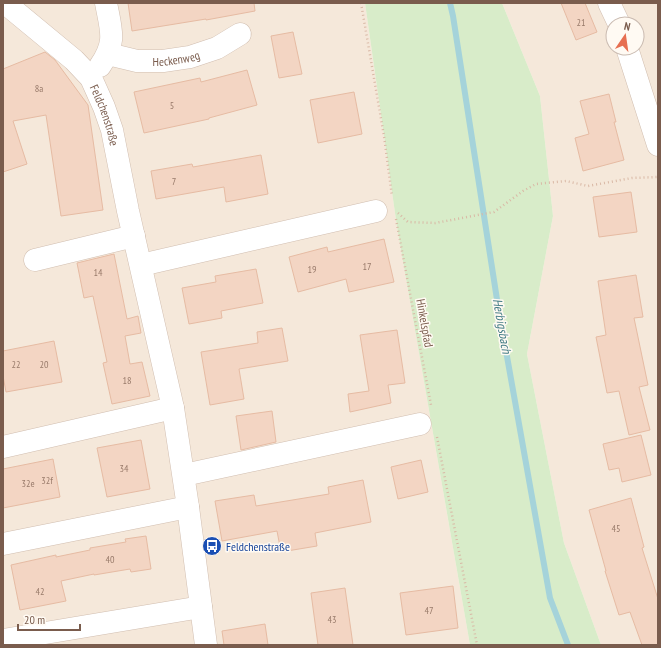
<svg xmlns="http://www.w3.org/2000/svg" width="661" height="648" font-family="'PT Sans Narrow',sans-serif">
<rect width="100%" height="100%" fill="#fdf6ec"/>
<path fill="#f5e8da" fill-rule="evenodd" d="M3,3h362l32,224 73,418h-467z
M502,3h156v642h-57l-37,-102 -37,-189 26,-138 -13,-120zM613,24h24v24h-24z"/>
<path fill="#d8ecc9" d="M365,3h137l38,93 13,120 -26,138 37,189 37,102h-131l-73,-418z"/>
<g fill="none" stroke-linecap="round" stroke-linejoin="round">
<path stroke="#a5d3da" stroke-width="6" d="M450,3l3,13 45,290 52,292 18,47"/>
</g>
<path fill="#f3d5c3" stroke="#e6bba3" d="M128,3h126l1,8 -49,9v-1l-74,12z
M561,3h24l12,29 -21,8z
M293,32l9,42 -23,4 -8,-42z
M45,52l10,8 33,45 15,105 -42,6 -15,-101 -33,6 14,43 -24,8v-103z
M247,70l10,35 -48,13v1l-65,14 -10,-41 66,-14 1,4z
M354,92l8,42 -44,9 -8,-43z
M609,94l7,28h-2l10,38 -41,11 -8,-33 14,-4 -9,-33z
M261,155l7,39 -42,8 -2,-15 -68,12 -5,-28 41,-7 1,3z
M631,192l6,40 -38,5 -6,-40z
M384,239l10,43 -45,10 -3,-13 -48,13 -9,-35 38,-10 1,5z
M114,254l13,65 11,-3 3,17 -16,3 5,28 12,-2 8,34 -38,8 -9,-41 4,-1 -14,-66 -9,2 -7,-35z
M256,269l7,34 -42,8 1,7 -33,6 -7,-36 34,-6 -1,-6z
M636,275l7,42 -9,1 14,67 -9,2 11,43 -21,5 -10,-44 -12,2 -11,-56 10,-2 -8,-54z
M282,328l6,33 -49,8 5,30 -34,6 -9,-53 57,-9 -1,-11z
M397,330l8,53 -17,2 3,18 -41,9 -2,-18 21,-3 -9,-56z
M54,341l8,41 -56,10 -3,-16v-25z
M272,411l4,31 -35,8 -5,-34z
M641,435l10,40 -29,7 -3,-14 -10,2 -6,-26z
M141,440l9,49 -43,8 -10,-49z
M53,459l7,38 -57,11v-39z
M421,460l7,32 -30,7 -7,-32z
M363,480l8,42 -56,11 2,13 -36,6 -4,-21 -55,10 -7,-40 39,-6 2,11 73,-12 -1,-7z
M631,498l13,49 -2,1 16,51v46h-16l-12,-33 -11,3 -14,-44h1l-17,-61z
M146,536l5,33 -20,3 -1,-3 -36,6v-1l-33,7 5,20 -46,9 -9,-45 45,-10v2l34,-7v-2l36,-6 -1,-3z
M453,586l5,42 -52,7 -6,-42z
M345,588l8,57h-35l-7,-52z
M265,624l3,21h-44l-2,-14z"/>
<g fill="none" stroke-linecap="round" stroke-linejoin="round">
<g stroke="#d1beb0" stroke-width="23">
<g id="minor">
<path id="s1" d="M5,3l69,57 17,18 13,29 8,23 16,81 45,197 15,99 18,138"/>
<path d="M609,3l10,21"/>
<path d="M627,48l31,97"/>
<path id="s2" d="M108,54l29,7h26l27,-4 27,-9 23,-14"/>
<path d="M100,66c17,-24 11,-36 6,-63"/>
<path d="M35,260l99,-24"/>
<path d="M141,265l235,-54"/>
<path d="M3,447l170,-39"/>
<path d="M184,475l236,-51"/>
<path d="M3,544l185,-37"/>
<path d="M3,640l198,-33"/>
</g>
</g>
<path stroke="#d9b8a5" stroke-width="2.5" stroke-dasharray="1 3" stroke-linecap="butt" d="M361,3l23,133 8,60
M398,213l10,9 27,1 59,-11 29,-21 13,-7 30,-3 22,5 44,-8 26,-1
M396,219l35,186
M437,437l40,208"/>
<use href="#minor" stroke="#fff" stroke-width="22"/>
</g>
<defs>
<g id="bus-disc" transform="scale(1)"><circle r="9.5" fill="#1a4fb4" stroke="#fffaf3"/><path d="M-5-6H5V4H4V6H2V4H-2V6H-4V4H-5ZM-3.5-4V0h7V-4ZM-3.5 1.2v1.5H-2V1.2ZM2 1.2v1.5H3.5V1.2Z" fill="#fff"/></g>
</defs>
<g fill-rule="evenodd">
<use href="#bus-disc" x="212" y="546"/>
</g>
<g text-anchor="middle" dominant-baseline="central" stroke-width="3" stroke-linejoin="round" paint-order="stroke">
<g font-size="10" fill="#987a6a">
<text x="581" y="22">21</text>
<text x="39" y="88">8a</text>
<text x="172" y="105">5</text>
<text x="174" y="181">7</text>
<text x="367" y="266">17</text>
<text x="312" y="269">19</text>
<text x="98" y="272">14</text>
<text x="16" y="364">22</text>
<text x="44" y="364">20</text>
<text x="127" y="380">18</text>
<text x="124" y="468">34</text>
<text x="47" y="480">32f</text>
<text x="28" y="483">32e</text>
<text x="616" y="528">45</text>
<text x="110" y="559">40</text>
<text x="40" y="591">42</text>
<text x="429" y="610">47</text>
<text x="332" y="619">43</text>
</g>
<g font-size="12" fill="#7a5c4d" stroke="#fffaf3">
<text stroke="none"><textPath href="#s2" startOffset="69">Heckenweg</textPath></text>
<text stroke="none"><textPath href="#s1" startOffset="154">Feldchenstraße</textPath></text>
<text transform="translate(425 323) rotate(80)">Hinkelspfad</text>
</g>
<g font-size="12" fill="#164399" stroke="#fffaf3" text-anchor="start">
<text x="226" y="546">Feldchenstraße</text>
</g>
<g font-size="13" font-style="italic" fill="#437c86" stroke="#fffaf3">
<text transform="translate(502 326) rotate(80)">Herbigsbach</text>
</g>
</g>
<rect width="661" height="648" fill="none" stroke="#7a5c4d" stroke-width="8"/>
<g transform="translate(625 36) rotate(13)"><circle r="19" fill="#fffaf3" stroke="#cabbb1"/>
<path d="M0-3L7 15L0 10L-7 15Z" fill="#e76f51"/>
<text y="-6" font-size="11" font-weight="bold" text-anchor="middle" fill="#7a5c4d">N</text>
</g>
<path d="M18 624v6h62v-6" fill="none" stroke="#7a5c4d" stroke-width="2"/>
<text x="24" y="624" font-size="12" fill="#7a5c4d" stroke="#fffaf3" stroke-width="3" paint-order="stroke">20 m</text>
</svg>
